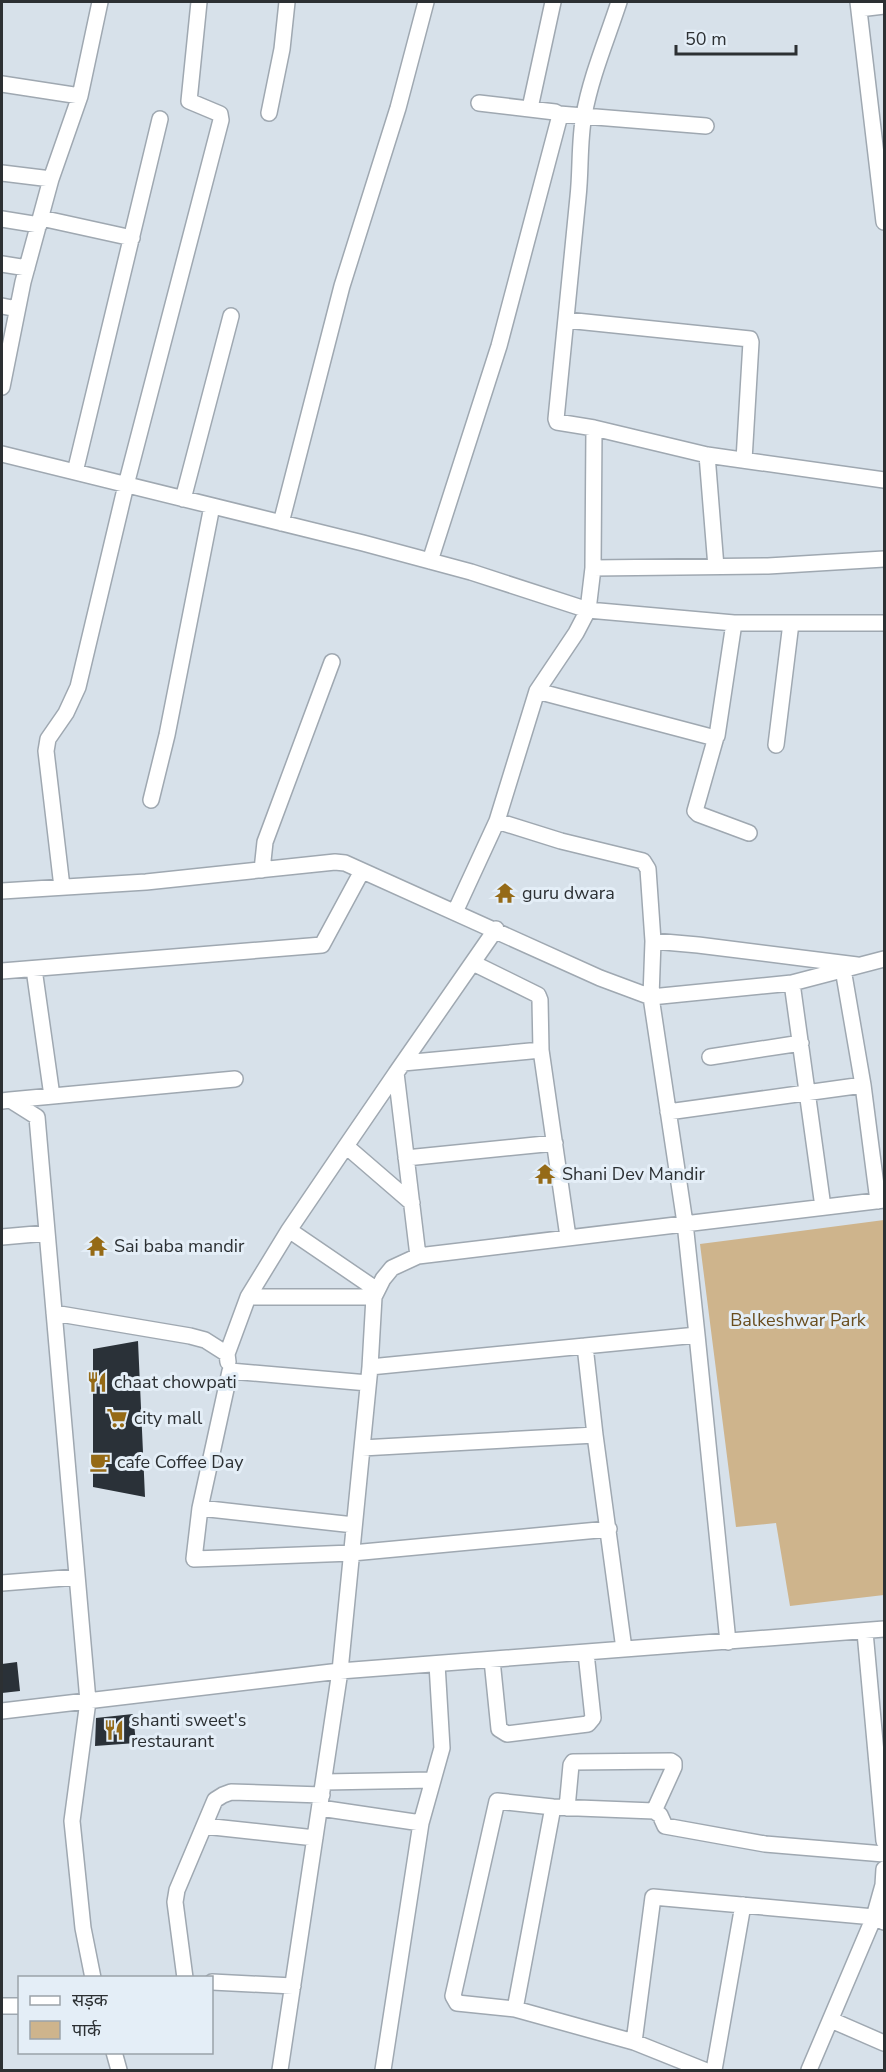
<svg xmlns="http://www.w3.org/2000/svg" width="886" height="2072" font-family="'Nunito Sans','Noto Sans Devanagari',sans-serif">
<rect width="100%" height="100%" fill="#d7e1ea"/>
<path fill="#ceb48c" d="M884,1220v375l-94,11 -14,-83 -40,4 -36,-283z"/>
<path fill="#2a3138" d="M138,1341l7,156 -52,-10v-138z
M17,1662l3,29 -18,2v-29z
M133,1714l3,29 -41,3 1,-28z"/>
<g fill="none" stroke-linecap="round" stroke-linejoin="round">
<g stroke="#9fa8b1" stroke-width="18">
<path id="minor" d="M858,2l26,220
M859,9l25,-3
M2,84l78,12
M530,108l23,-106
M269,113l13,-64 5,-47
M559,114l147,12
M2,173l49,6
M41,218l91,20
M2,219l37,6
M2,264l25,4
M2,306l15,3
M566,320l184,19 1,3 -7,118
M2,387l21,-105 28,-103 29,-83 20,-94
M594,428l-37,-6 -1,-3c8,-74 14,-148 22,-222 3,-27 1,-56 6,-82 7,-39 23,-76 35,-113
M2,454l361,89 108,29 117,38 5,-42 175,-2 116,-7
M707,455l9,112
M75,472l85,-353
M183,499l48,-183
M281,523l61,-237 56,-178 28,-106
M430,561l69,-215 60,-227v-5l-4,-2 -76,-9
M593,568l1,-140 113,27 177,25
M734,623l-17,113 -2,2 -178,-47 39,-58 12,-23 146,13h150
M716,737l-21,74 3,3 51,19
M776,745l15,-122
M151,800l16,-65 45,-229
M497,821l64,20 82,20 5,8 5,72
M262,870l3,-28 67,-180
M62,887l-16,-136 2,-12 18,-26 12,-26 48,-202 95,-365 -1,-6 -31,-13 10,-99
M2,891l144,-9 189,-20 10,1 255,115 51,19 34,226 12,112 -327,32
M455,912l42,-91 40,-130
M857,965l-159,-20 -45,-4 -2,56 141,-14 92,-24
M34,969l18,127
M843,969l20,116 15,116
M2,971l320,-26 40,-74
M792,983l31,224
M541,1050l27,187
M710,1057l91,-14
M403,1063l138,-13 -1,-50 -2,-5 -65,-32
M396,1073l-50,73 66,57
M10,1100l225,-21
M2,1101l8,-1 27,17 51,584 -16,120 11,107 10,50
M668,1112l195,-27
M346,1146l-57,84 88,60
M406,1158l149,-15
M289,1230l-41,67h126
M2,1237l45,-4
M418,1256l-22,-183 100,-144
M54,1313l136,23 15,4 22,14
M697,1335l31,307
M228,1362l-1,-8 21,-57
M595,1435l29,214
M362,1448l233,-13 -10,-89
M200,1508l30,-137 138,12
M354,1525l-154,-17 -6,51 158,-6 257,-24
M2,1583l75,-6
M865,1632l19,209
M492,1660l7,69 8,5 81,-10 5,-6 -7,-65
M2,1711l338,-40 544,-42
M324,1782l109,-2
M553,1807l-38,202 119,33
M320,1808l101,15
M567,1808l4,-43 2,-3 98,-1 3,2v4l-20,44
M204,1826l111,12
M185,1978l-10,-76 2,-12 38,-90 8,-5 8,-3 91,3
M212,1982l81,4
M2,2006h18
M515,2009l-58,-6 -4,-7 44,-195 56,6 101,4 6,4 5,11 100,18 119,10
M831,2020l53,23
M114,2052l5,18
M280,2070l60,-399 30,-304 4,-70 9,-18 9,-11 26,-12 466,-56
M383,2070l38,-247 21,-75 -5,-84
M704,2070l-70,-28 19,-145 221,20 10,5
M714,2070l29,-165
M809,2070l65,-153 9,-32 1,-16"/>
</g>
<use href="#minor" stroke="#fff" stroke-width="15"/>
</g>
<defs>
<g id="temple-bare" transform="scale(1.62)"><path d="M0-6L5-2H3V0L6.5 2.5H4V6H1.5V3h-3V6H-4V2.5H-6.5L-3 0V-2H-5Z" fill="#956a16" stroke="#e4eef7" stroke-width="2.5" paint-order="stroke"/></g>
<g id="restaurant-bare" transform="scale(1.62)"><path d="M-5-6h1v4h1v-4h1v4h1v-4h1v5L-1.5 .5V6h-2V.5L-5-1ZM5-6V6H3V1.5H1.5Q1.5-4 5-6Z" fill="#956a16" stroke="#e4eef7" stroke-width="2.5" paint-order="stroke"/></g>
<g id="supermarket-bare" transform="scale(1.62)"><path d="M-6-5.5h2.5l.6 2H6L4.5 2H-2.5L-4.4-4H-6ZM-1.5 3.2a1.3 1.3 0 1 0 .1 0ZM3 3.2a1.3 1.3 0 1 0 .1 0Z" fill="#956a16" stroke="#e4eef7" stroke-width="2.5" paint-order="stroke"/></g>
<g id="cafe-bare" transform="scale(1.62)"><path d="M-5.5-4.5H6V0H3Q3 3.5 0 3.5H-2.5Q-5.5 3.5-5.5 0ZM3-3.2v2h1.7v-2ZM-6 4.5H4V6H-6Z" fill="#956a16" stroke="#e4eef7" stroke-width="2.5" paint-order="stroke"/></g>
</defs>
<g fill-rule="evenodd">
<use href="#temple-bare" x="505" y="893"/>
<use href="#temple-bare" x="545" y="1174"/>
<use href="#temple-bare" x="97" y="1246"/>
<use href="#restaurant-bare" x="97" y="1382"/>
<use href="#supermarket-bare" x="117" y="1418"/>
<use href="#cafe-bare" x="100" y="1462"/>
<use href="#restaurant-bare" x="114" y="1730"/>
</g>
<g text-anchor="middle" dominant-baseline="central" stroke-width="6" stroke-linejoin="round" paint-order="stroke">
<g font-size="18" fill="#2c3033" stroke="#e4eef7" text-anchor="start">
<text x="522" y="893">guru dwara</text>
<text x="562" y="1174">Shani Dev Mandir</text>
<text x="114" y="1246">Sai baba mandir</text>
<text x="114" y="1382">chaat chowpati</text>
<text x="134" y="1418">city mall</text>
<text x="117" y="1462">cafe Coffee Day</text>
<text x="131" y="1720">shanti sweet's<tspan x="131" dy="21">restaurant</tspan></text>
</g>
<g font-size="18" fill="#694d1e" stroke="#e4eef7">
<text x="798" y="1320">Balkeshwar Park</text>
</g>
</g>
<rect width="886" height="2072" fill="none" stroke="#2c3033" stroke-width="6"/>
<rect x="18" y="1976" width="195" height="78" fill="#e4eef7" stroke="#9aa2a9" stroke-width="1.5"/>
<rect x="30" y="1996" width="30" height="9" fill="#ffffff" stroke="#9aa2a9" stroke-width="1.5"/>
<text x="72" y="2006" font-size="18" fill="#2c3033">सड़क</text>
<rect x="30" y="2021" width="30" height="18" fill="#ceb48c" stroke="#9aa2a9" stroke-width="1.5"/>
<text x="72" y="2036" font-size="18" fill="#2c3033">पार्क</text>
<path d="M676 45v9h120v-9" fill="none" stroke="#2c3033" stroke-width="3"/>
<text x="685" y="45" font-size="18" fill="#2c3033" stroke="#e4eef7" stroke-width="4.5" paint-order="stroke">50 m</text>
</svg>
